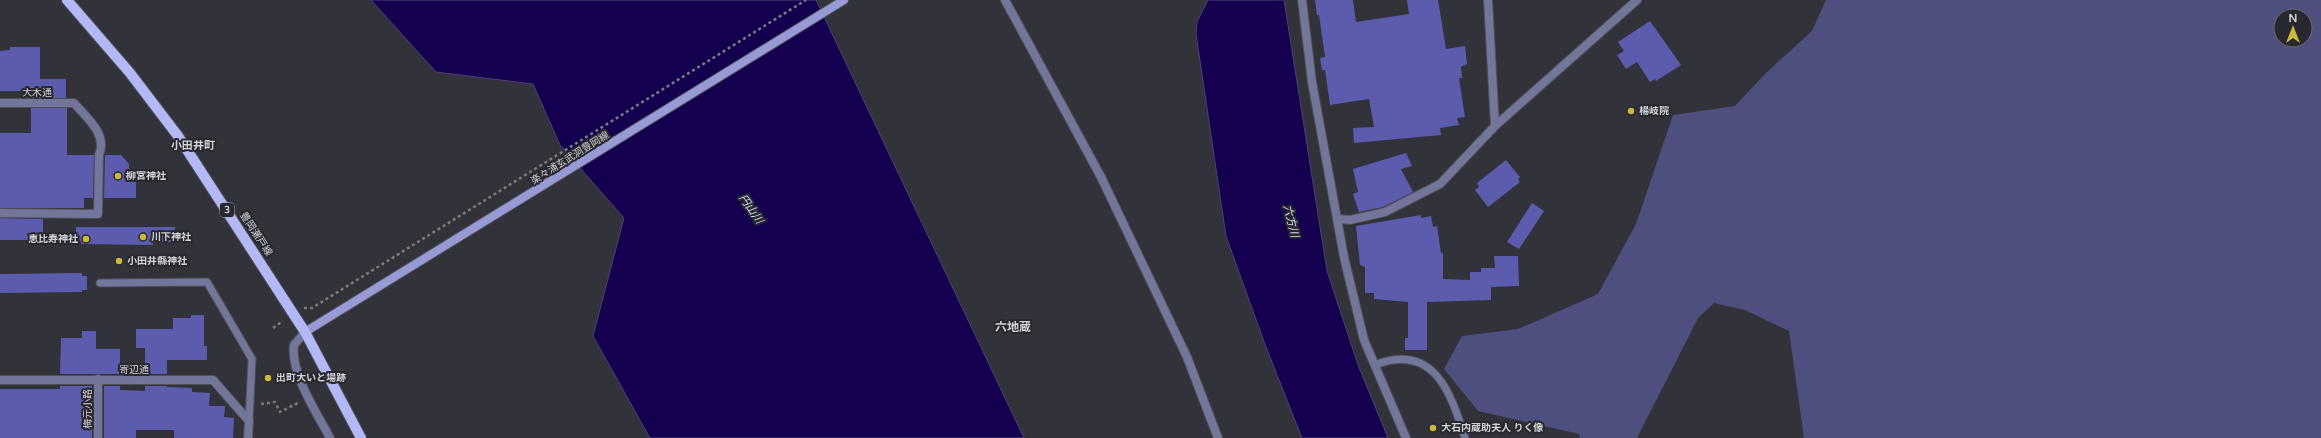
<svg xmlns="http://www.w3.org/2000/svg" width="2321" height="438" font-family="'Varela Round','Noto Sans JP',sans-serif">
<rect width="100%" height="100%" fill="#32323a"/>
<path fill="#4e4f7e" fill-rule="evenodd" d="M1826,0h495v438h-517l-15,-107 -44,-21 -31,-7 -16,15 -61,120h-57l-1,-4 -101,-23 -34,-42 18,-33 56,-7 80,-35 38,-70 37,-109 62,-9 32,-34 45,-41zM2281,16h24v24h-24z"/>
<path fill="#15004f" stroke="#4d3f78" d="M371,0h445l208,438h-374l-57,-102 31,-118 -64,-73 -27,-61 -97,-12z
M1208,0h76l43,271 31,94 30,73h-86l-36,-91 -40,-111 -30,-202 1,-12z"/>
<path fill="#5c5bad" d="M1315,0h38l3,22 53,-8 -2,-14h31l8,49 19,-3 2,18 -6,3 1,11h-3l6,39 -8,1 2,7 -19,3 1,7 -87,8 -1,-15 21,-1 -5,-28 -39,6 -5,-35h-3l-2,-12 5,-1 -6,-42h-2z
M1650,21l31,44 -25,16 -1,-2 -5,3 -13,-20 -11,7 -9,-14 7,-4 -6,-9z
M10,47h30v32h26v19h-35v-7h-31v-40l10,-1z
M31,108h36v47h27l-1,43h-9v10h-84v-75h31z
M1406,153l6,13 -11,3 12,23 -30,15 -24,5 -6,-18 5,-2 -5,-23z
M105,155h16l8,9v6h4v12h3v16h-32z
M1506,160l14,17 -2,2 2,3 -32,25 -13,-17 4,-3 -2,-4z
M1532,203l12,8 -25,38 -12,-7z
M1421,215v3l10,-2 2,11 4,-1 4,27h2v26l27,1v-8h11v-4h14l-1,-12h24l1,30 -28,1v13l-64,2v48h-22v-12h3v-36l-34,-3v-6h-9v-26l-5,-2 -4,-39z
M0,218l43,1v21h-43z
M76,227h99v15h-22v3l-72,-1v-3h-5z
M82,273v3h5v14h-5v2l-82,1v-19z
M191,315h13v31h3v14h-40v14h-22v-26h-9v-19h37v-11h18z
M82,331h14v18h24v25h-60l1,-36h21z
M60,386h32v52h-92v-49h60z
M104,386h16v4l25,1v-5h22v1l25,1v4l18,1 -1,13h16l-1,11 10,1 -1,20h-59v-8h-38v8h-32z"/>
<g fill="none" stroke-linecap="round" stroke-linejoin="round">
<g stroke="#4f4f56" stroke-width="9">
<path id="service" d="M100,283l107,-1 45,77 -3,62
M1375,365c59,-23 76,28 90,73"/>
</g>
<g stroke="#4f4f56" stroke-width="10">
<path id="minor" d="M1005,0l96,177 86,180 31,81
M1302,0l10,82 32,175 20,83 42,98
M1488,0l7,126
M0,103h74c12,14 34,31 25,52l-1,59 -98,-1
M1338,219l12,1 35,-8 55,-28 55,-58 142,-126
M98,379v59
M0,380h213l36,41"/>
</g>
<g stroke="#4f4f56" stroke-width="10">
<path id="tertiary" d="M305,332l-11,13c-4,28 23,68 36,93
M248,438l1,-17"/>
</g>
<g stroke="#4f4f56" stroke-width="10">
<path id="secondary" d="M305,332l539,-332"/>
</g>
<g stroke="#4f4f56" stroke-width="12">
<path id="primary" d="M67,0l63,73 48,63 127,196 56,106"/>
</g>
<path stroke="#7b7b82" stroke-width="2.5" stroke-dasharray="3 3" stroke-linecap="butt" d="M304,308h8l494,-308
M273,328l10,-7
M261,404l14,-2 5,10 18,-9"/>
<use href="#service" stroke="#73759b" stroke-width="7"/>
<use href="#minor" stroke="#73759b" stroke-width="8"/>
<use href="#tertiary" stroke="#73759b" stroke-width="8"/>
<use href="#secondary" stroke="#979ad5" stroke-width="8"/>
<use href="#primary" stroke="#b4b8f6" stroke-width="10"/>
</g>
<g fill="#cbba39" stroke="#282830" stroke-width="1.5">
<circle cx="1631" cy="111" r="4"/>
<circle cx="118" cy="176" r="4"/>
<circle cx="143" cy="237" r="4"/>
<circle cx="86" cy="239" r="4"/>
<circle cx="119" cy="261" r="4"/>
<circle cx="268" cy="378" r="4"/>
<circle cx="1433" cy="428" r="4"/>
</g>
<g text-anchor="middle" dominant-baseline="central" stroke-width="4" stroke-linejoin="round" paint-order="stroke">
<rect fill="#282830" stroke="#9e9ea4" stroke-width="1" x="220" y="203" width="14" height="14" rx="3"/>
<g font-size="9" font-weight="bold" fill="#d1d1d6">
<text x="227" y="210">3</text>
</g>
<g font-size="10" fill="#d1d1d6" stroke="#282830">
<text x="37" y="93">大木通</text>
<text transform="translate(570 158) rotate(-32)">楽々浦玄武洞豊岡線</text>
<text transform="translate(256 234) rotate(57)">豊岡瀬戸線</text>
<text x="134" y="370">寄辺通</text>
<text transform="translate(88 409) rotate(-90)">梅元小路</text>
</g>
<g font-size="10" font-weight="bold" fill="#d1d1d6" stroke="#282830" text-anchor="start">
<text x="1639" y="111">楊岐院</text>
<text x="126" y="176">柳宮神社</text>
<text x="151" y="237">川下神社</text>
<text x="78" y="239" text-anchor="end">恵比寿神社</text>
<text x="127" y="261">小田井縣神社</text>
<text x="276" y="378">出町大いと場跡</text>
<text x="1441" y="428">大石内蔵助夫人 りく像</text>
</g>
<g font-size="11" font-weight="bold" fill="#d1d1d6" stroke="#282830">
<text x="193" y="145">小田井町</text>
</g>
<g font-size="11" font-style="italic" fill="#d9dbf2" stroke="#282830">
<text transform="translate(751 209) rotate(55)">円山川</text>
<text transform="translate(1291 221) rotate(76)">六方川</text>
</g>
<g font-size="12" font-weight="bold" fill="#d1d1d6" stroke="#282830">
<text x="1013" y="327">六地蔵</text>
</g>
</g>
<g transform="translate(2293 28)"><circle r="19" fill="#282830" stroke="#6c6c72"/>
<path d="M0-3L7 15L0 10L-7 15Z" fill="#cbba39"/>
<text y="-6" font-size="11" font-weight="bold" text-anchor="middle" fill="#d1d1d6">N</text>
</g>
</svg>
